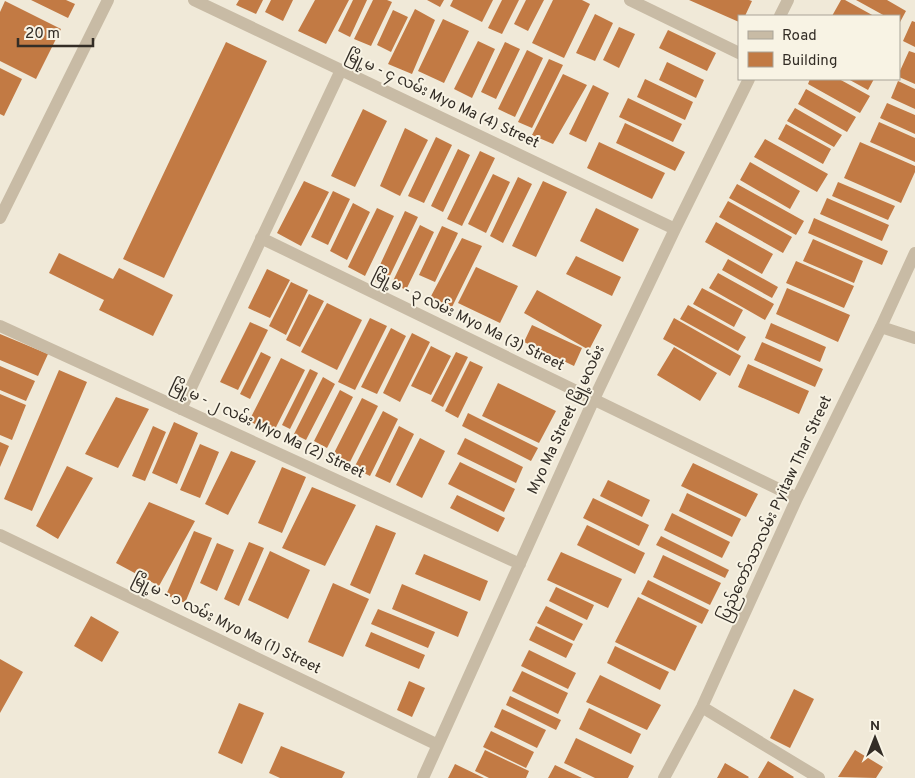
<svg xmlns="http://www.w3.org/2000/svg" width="915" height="778" font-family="Overpass,'Noto Sans Myanmar',sans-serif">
<rect width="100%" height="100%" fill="#f0e9d8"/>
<path fill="#c27a44" d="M31,0h35l9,4 -7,14z
M239,0h24l-7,14 -20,-9z
M271,0h22l-10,21 -18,-9z
M315,0h34l-23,44 -28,-13z
M353,0h14l-17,37 -12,-6z
M373,0h14l5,2 -21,44 -17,-7z
M427,0h17l-4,7z
M453,0h40l-11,22 -32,-16z
M502,0h17l-17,34 -14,-6z
M526,0h18l-16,31 -14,-7z
M553,0h29l8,4 -26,54 -32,-15z
M689,0h60l3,1 -7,15h-6v6z
M841,0h4l29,16h-42z
M856,0h31l19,11 -7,13v-8h-14z
M5,1l56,28 -25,50 -36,-18v-49z
M415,9l20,11 -23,54 -24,-10z
M393,10l15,7 -17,35 -14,-7z
M595,14l18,9 -18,38 -19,-8z
M443,19l26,12 -25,52 -26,-12z
M912,21l3,1v25l-12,-6z
M619,27l16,7 -16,34 -16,-8z
M668,30l48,23 -9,18 -48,-23z
M478,41l17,8 -23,49 -18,-9z
M226,42l41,19 -103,217 -41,-19z
M505,42l15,7 -24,50 -15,-7z
M527,50l16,8 -28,59 -17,-8z
M909,51l6,2v31l-16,-7v-4z
M549,59l14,6 -31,63 -14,-6z
M667,62l37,18 -8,18 -37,-18z
M0,68l22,11 -18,37 -4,-2z
M563,74l24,11 -34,59 -21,-9z
M645,79l48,23 -8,18 -48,-23z
M810,79h29l31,17 -10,17 -52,-29z
M848,79h26l-6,11z
M898,81l17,8v20l-24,-11z
M593,85l16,8 -23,49 -17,-8z
M806,89l50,28 -9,15 -49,-28z
M628,98l54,26 -9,18 -54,-25z
M887,103l28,12v19l-35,-16z
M795,108l47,27 -8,12 -47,-26z
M363,109l24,12 -32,66 -24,-11z
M879,122l36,16v24l-45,-20z
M625,123l60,29 -10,19 -59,-28z
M786,124l45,25 -8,15 -45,-25z
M405,128l23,12 -28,56 -20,-10z
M436,137l16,8 -28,58 -16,-7z
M765,139l63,35 -11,18 -63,-35z
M599,142l66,31 -13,26 -65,-31z
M860,142l55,24v6l-14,31 -57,-25z
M458,149l12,6 -27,57 -12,-6z
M480,151l15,7 -33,68 -15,-7z
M750,162l50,29 -10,18 -50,-29z
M493,174l17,8 -24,51 -18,-9z
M518,177l14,7 -29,59 -13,-7z
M304,181l25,11 -28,54 -24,-13z
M543,181l24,11 -31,65 -24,-11z
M838,182l57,24 -7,14 -56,-24z
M737,184l67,37 -8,14 -67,-37z
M333,191l17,8 -22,46 -17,-8z
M827,198l62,27 -7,16 -62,-27z
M728,201l64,36 -9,16 -64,-36z
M353,203l17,9 -23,48 -17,-9z
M377,208l17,8 -29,60 -17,-9z
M596,208l43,21 -16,33 -43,-21z
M405,211l13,6 -33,69 -12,-6z
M814,218l74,33 -6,14 -74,-32z
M716,222l57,32 -11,20 -57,-32z
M420,225l14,7 -28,58 -14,-7z
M442,226l16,7 -23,49 -16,-7z
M462,238l20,8 -30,61 -22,-9z
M813,239l50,22 -9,22 -51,-22z
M59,253l54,26 6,-11 54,27 -20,41 -54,-26 5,-10 -55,-27z
M576,256l45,21 -9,19 -46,-22z
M728,259l50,28 -6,11 -50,-28z
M796,261l58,25 -10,22 -58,-25z
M476,267l42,19 -18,37 -42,-20z
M267,269l23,11 -20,38 -22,-10z
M718,273l56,31 -9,16 -56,-32z
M291,282l17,8 -22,45 -17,-9z
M702,288l41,22 -9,17 -41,-23z
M787,288l63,27 -12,27 -62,-28z
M537,290l65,35 -13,25 -65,-37z
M309,294l15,7 -24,46 -14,-7z
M327,303l35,17 -25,50 -36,-18z
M688,305l58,32 -8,14 -58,-32z
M370,318l17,8 -32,64 -17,-8z
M674,318l67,38 -11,20 -67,-37z
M250,322l18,8 -30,60 -18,-8z
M771,323l55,24 -6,15 -55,-24z
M532,325l50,23 -8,18 -50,-24z
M391,328l15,8 -29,58 -16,-7z
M412,333l18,9 -30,60 -17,-9z
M0,334l48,20 -10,22 -38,-16z
M762,342l61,27 -8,18 -61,-27z
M431,346l20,10 -20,39 -20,-9z
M674,347l43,26 -17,28 -43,-26z
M261,352l10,5 -21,42 -10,-5z
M456,352l12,5 -25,50 -12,-6z
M281,358l24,12 -32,63 -24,-12z
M470,361l13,6 -25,51 -13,-7z
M748,364l61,27 -10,23 -61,-27z
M0,366l35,15 -9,20 -26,-11z
M310,369l8,4 -28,56 -8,-4z
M59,370l28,12 -55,129 -28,-12z
M323,377l12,7 -29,56 -12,-6z
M498,383l58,28 -17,32 -57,-27z
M340,390l13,7 -26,51 -13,-7z
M0,394l26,11 -14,35 -12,-5z
M116,397l33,12 -31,59 -33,-14z
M362,398l16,8 -30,60 -16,-9z
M383,411l15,8 -28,57 -16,-8z
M468,413l70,35 -7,13 -69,-35z
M174,422l24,11 -21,51 -25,-11z
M153,426l13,6 -21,49 -13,-5z
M399,426l15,8 -24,49 -15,-7z
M420,438l25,13 -23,47 -26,-13z
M465,438l58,29 -7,16 -59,-29z
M0,442l9,4 -9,21z
M200,444l19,8 -19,46 -20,-8z
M231,451l25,10 -28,54 -23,-11z
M460,462l55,27 -11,23 -56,-28z
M693,463l65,31 -12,23 -65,-31z
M67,466l26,12 -35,61 -22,-13z
M282,467l24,10 -24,56 -24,-10z
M608,480l42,20 -8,17 -42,-21z
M312,487l44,18 -31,61 -43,-18z
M687,493l54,26 -9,18 -53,-26z
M457,495l48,23 -7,14 -48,-24z
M593,498l56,27 -10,21 -56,-28z
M149,502l46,19 -36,65 -43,-23z
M672,513l58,29 -8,16 -58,-28z
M376,525l20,8 -26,61 -20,-9z
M587,525l58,28 -10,21 -58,-29z
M194,531l18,7 -27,65 -19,-8z
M661,536l68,34 -4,8 -69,-33z
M249,542l15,6 -25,58 -15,-7z
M217,543l17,7 -17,41 -17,-8z
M270,551l40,19 -22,49 -40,-19z
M561,552l61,27 -14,29 -61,-28z
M424,554l64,27 -8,20 -65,-27z
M663,555l58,28 -11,22 -57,-28z
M648,580l61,30 -7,14 -61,-30z
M333,583l36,16 -26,58 -35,-15z
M402,584l66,28 -10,25 -66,-28z
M556,587l38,18 -7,15 -38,-19z
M638,597l59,29 -22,45 -60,-29z
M546,606l37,18 -9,17 -37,-18z
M378,609l57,23 -7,16 -57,-24z
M91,616l28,16 -17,30 -28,-16z
M536,626l37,18 -7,14 -37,-18z
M371,632l54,23 -6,14 -54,-23z
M615,646l54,26 -9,18 -53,-27z
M529,650l47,23 -8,16 -47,-23z
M0,659l23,13 -23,41z
M522,671l46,22 -10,21 -46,-23z
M600,675l61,30 -14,25 -61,-28z
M409,681l16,7 -13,29 -15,-7z
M794,689l20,10 -24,49 -20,-10z
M510,696l51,24 -5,10 -50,-25z
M239,703l25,10 -22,51 -24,-11z
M589,708l52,26 -10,20 -52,-25z
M502,709l44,21 -9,18 -43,-21z
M491,731l43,21 -8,16 -43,-21z
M576,738l58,28 -6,12h-33l-31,-15z
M281,746l64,26 -3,6h-62l-11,-5z
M485,750l44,21 -3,7h-37l-14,-7z
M855,750l28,17 -7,11 -38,-1z
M768,761l26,16 -1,1h-35z
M725,763l24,14 -1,1h-31z
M455,764l29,14h-36z
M555,765l27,13h-34z"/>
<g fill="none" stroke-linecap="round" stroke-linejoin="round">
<path stroke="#c8bba5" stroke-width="12" d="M194,0l481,229
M630,0l109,53
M780,16l8,-16
M0,218l108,-218
M261,238l536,260
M0,326l520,238
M881,327l34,11
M181,409l160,-339
M0,535l438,210
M702,707l117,71
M423,778l171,-379 81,-170 74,-150
M664,778l38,-71 95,-209 84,-171 34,-74"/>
</g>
<g text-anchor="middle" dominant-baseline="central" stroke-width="4" stroke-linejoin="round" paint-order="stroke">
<g font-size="15" fill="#332d26" stroke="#f8f3e4">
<text transform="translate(442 100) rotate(25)">မြို့မ - ၄ လမ်း Myo Ma (4) Street</text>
<text transform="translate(468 321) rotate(26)">မြို့မ - ၃ လမ်း Myo Ma (3) Street</text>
<text transform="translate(567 420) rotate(-65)">Myo Ma Street မြို့မလမ်း</text>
<text transform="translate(267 430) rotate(25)">မြို့မ - ၂ လမ်း Myo Ma (2) Street</text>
<text transform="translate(776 509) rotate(-65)">ပြည်တော်သာလမ်း Pyitaw Thar Street</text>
<text transform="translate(226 625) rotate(26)">မြို့မ - ၁ လမ်း Myo Ma (1) Street</text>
</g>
</g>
<rect x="738" y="15" width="162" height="65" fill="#f8f3e4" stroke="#a9a498"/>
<rect x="748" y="31" width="25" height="8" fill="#c8bba5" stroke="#a9a498"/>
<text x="782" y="40" font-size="15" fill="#332d26">Road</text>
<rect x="748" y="52" width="25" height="15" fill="#c27a44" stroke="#a9a498"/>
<text x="782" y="65" font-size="15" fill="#332d26">Building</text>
<g transform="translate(875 738)" stroke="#f8f3e4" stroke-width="4" paint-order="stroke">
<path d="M0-4L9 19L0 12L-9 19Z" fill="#332d26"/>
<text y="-8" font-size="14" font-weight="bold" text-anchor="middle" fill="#332d26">N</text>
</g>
<path d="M18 38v8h75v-8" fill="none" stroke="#332d26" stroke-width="2.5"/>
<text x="25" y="38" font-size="15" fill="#332d26" stroke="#f8f3e4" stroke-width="4" paint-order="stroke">20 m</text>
</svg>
